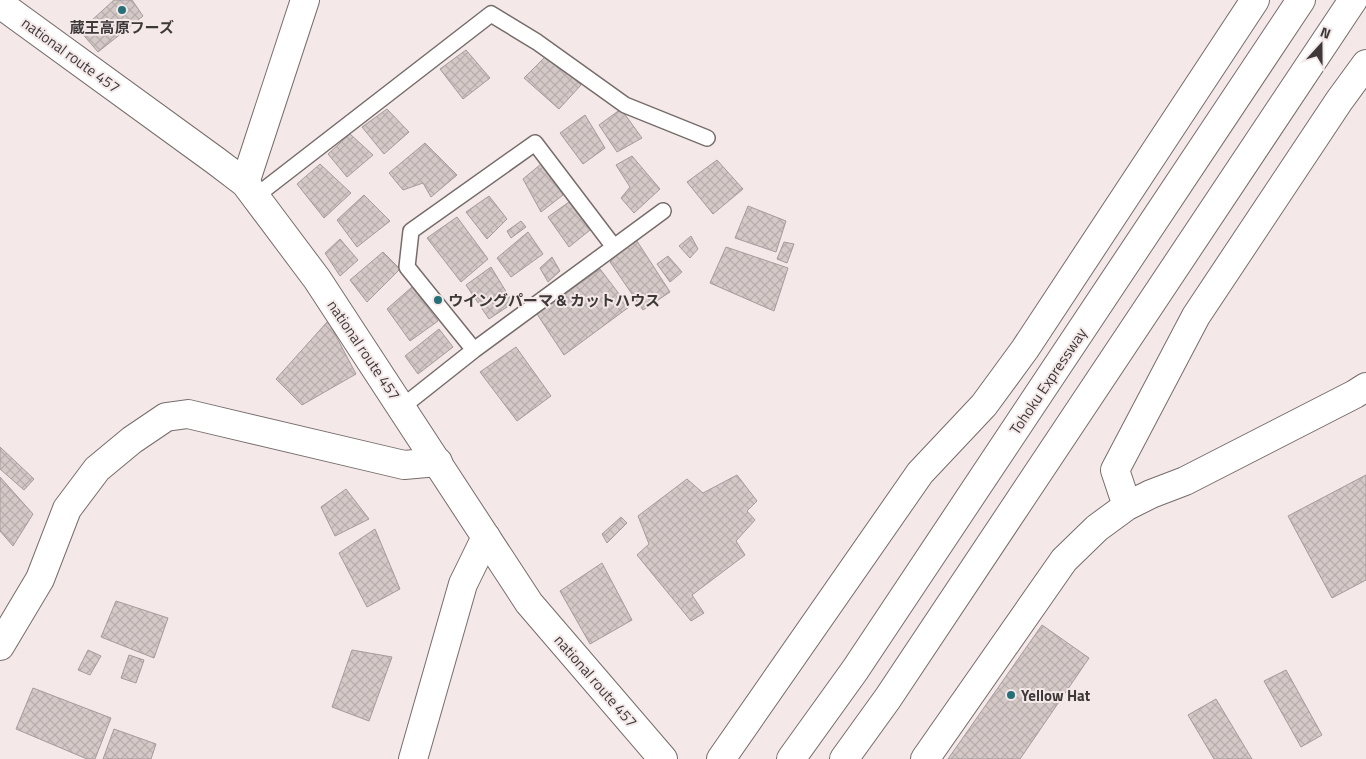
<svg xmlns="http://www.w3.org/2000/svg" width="1366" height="759" font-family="'Titillium Web','Noto Sans JP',sans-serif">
<defs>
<pattern id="building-cross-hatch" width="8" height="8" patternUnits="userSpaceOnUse" patternTransform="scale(1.25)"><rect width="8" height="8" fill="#d4c9c7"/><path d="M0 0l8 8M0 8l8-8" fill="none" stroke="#b7adac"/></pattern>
</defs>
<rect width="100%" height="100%" fill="#f4e9e8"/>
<path fill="url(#building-cross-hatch)" stroke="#a59b9a" d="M114,0h18l11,16 -45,36 -18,-21z
M466,50l24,28 -27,21 -23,-30z
M547,55l34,30 -22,24 -35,-31z
M387,109l22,23 -25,22 -22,-27z
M621,109l21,29 -25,14 -18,-27z
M585,115l20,33 -22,16 -23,-31z
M350,134l23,21 -26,22 -19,-23z
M425,143l32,32 -26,22 -8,-14 -20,7 -14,-17z
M632,156l28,33 -26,24 -13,-15 9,-11 -14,-22z
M717,160l26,29 -30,25 -26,-32z
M320,164l31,29 -27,25 -27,-34z
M541,164l22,31 -22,17 -18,-33z
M364,195l26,26 -33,26 -20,-27z
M489,196l18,23 -20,20 -21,-27z
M569,202l21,28 -21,17 -21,-30z
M748,206l38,15 -10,31 -41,-14z
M457,217l31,42 -27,23 -34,-44z
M521,221l5,6 -15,11 -4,-7z
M528,232l15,22 -32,23 -14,-19z
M691,236l7,13 -8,9 -11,-12z
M635,238l35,54 -27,18 -33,-48z
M340,239l18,21 -18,16 -15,-23z
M784,242l10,2 -7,19 -10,-4z
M726,247l62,21 -14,43 -64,-28z
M383,252l17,17 -33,33 -17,-22z
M668,256l14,16 -12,10 -13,-18z
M552,257l8,14 -12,11 -8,-14z
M491,267l22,36 -24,16 -23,-34z
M600,269l29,38 -65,48 -27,-41z
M412,287l26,34 -28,20 -23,-32z
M328,321l28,53 -54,31 -26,-26z
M439,329l14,18 -35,27 -13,-18z
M516,347l35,49 -34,25 -37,-49z
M0,447l34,32 -10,11 -24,-21z
M737,475l20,26 -10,10 8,9 -19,21 9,14 -53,40 12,18 -13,8 -54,-66 12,-11 -11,-28 49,-37 16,14z
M1366,475v105l-34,18 -44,-82z
M0,477l33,37 -20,32 -13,-15z
M346,489l23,30 -34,17 -14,-29z
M621,517l6,6 -20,20 -5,-9z
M375,529l25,60 -33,18 -28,-54z
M602,563l30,57 -42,24 -30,-53z
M116,601l52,17 -14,40 -53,-21z
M1042,625l47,33 -69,101h-72z
M88,650l13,6 -11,19 -12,-5z
M352,650l40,7 -23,64 -37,-14z
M129,655l15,5 -8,23 -15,-5z
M1286,670l36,65 -21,12 -37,-66z
M33,688l78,30 -16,41h-8l-71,-30z
M1216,699l36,60h-38l-26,-44z
M114,729l42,15 -5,15h-48z"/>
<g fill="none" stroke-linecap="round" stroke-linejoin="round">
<g stroke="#766d6b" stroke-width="18">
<path id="service" d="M256,196l235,-182 46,28 88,63 82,33
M474,350l-67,-83 4,-36 124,-88 79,104
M402,407l72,-57 189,-139"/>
</g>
<g stroke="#766d6b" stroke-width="30">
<path id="minor" d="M245,183l60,-183
M1127,506l-12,-36 81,-154 143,-215 27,-37
M0,646l40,-67 27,-70 30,-40 35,-29 34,-23 22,-3 216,51 34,-3
M413,759l50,-175 23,-47
M721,759l199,-286 64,-68 41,-56 230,-349
M925,759l139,-199 33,-32 30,-22 24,-12 34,-13 170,-87 11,-7"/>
</g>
<g stroke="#766d6b" stroke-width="30">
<path id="trunk" d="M0,4l216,157 29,22 72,96 212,324 134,156"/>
</g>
<g stroke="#766d6b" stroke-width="30">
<path id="motorway" d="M791,759l64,-89 446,-670
M844,759l44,-61 465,-698"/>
</g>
<use href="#service" stroke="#fff" stroke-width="15"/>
<use href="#minor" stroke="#fff" stroke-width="28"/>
<use href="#trunk" stroke="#fff" stroke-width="28"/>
<use href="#motorway" stroke="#fff" stroke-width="28"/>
</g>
<g fill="#267078" stroke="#f4e9e8" stroke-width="2">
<circle cx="122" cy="10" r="5"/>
<circle cx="438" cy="300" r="5"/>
<circle cx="1011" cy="695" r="5"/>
</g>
<g text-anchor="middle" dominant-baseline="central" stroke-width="4" stroke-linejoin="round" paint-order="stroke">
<g font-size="15" font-weight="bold" fill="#3d3939" stroke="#f4e9e8" text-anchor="start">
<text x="122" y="27" text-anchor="middle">蔵王高原フーズ</text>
<text x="448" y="300">ウイングパーマ &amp; カットハウス</text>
<text x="1021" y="695">Yellow Hat</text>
</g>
<g font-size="15" fill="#3d3939" stroke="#f4e9e8">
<text transform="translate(71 55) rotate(36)">national route 457</text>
<text transform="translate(364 350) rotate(56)">national route 457</text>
<text transform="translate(1048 381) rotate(-56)">Tohoku Expressway</text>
<text transform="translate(596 681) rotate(49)">national route 457</text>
</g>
</g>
<g transform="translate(1321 45) rotate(21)" stroke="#f4e9e8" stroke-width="4" paint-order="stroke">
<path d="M0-4L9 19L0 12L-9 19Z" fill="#3d3939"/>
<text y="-8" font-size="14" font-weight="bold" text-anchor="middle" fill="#3d3939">N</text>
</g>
</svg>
